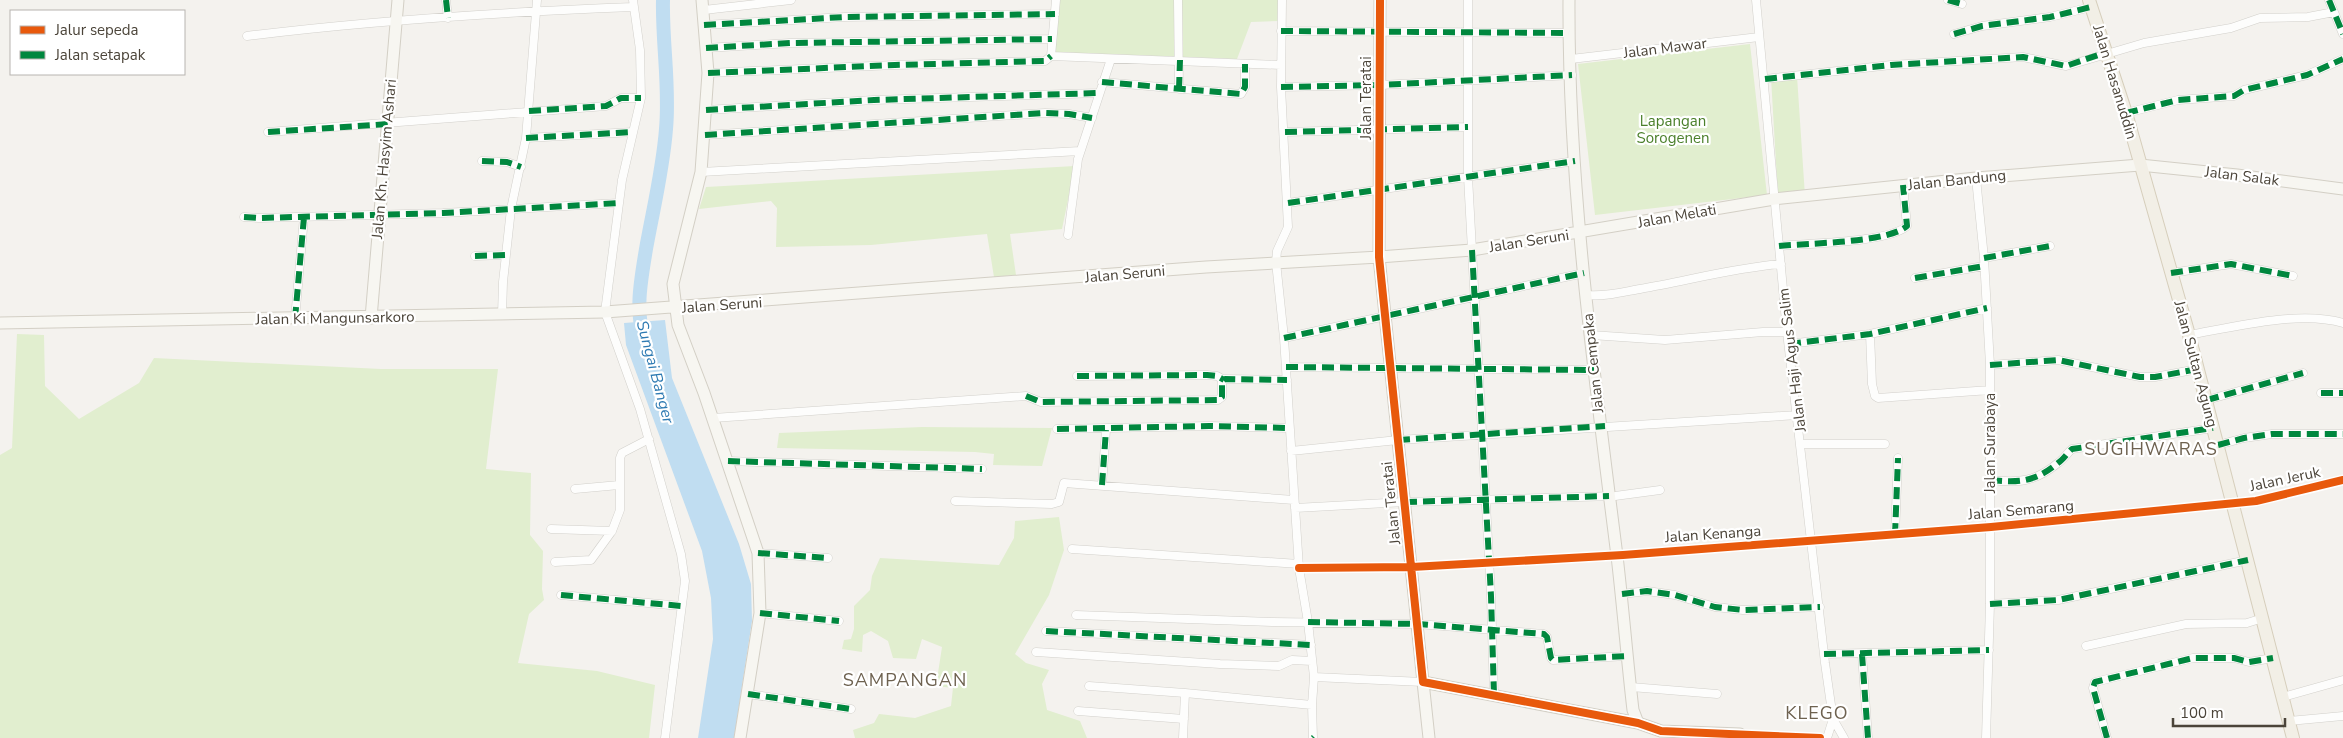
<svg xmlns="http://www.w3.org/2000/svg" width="2343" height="738" font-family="'Nunito Sans',sans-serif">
<rect width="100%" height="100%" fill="#f4f2ee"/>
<path fill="#e1eecf" d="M1058,0h221v21l-28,1 -14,37 -186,-7z
M1750,44l17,151 -172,20 -17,-151z
M1797,76l8,120 -27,1 -7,-119z
M1075,166l-13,63 -52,5 6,41 -22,2 -7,-43 -116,11 -95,2 1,-39 -6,-7 -72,8 7,-22z
M17,334l27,1 1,51 34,33 60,-36 15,-25 227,11h117l-12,100 45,4 -1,62 13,16 -1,38 2,11 -15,14 -11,49 79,8 58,14 -6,53h-649v-283l12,-7z
M922,427l130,1 -10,38 -49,-1 1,-11 -19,-2 -198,-4 2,-15z
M1059,517l5,33 -15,45 -34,59 11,9 23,7 -7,14 5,26 33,11 7,17h-232l-2,-8 21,-7 5,-9 36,4 36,-12 2,-18 -17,-2 6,-39 -20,-8 -6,20 -23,-1 -5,-17 -17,-10 -8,4 -1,17 -20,-3 2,-9 7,-1 3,-10v-23l16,-16 2,-14 8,-18 119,7 15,-27 1,-17z"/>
<path fill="#c0ddf1" d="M665,320l7,58 67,166 12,40 1,37 -18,117h-36l15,-99 -2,-41 -9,-47 -76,-206 -2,-22z"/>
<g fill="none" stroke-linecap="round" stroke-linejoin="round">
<path stroke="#c0ddf1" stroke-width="14" d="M644,340c-9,-31 -3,-60 2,-91 7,-39 17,-80 20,-120 4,-43 -4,-86 -3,-129"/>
<g stroke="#d2d0cb" stroke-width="9">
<path id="street" d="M446,0l2,18
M633,0l7,50 1,48 -19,82 -17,132 35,97 41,145 4,27 -20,157
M1056,0l-5,56 230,9
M1178,0l1,89
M1468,0v177l23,419 3,99
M1756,0l31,332 38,331 8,56 11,19
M1948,0l14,4
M2329,0l14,34
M704,10l87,-10
M704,25l141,-8 210,-3
M1281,31l288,2
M1954,34l28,-8 68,-9 41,-10
M247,36c128,-16 258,-24 386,-29
M706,48l84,-5 262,-4
M1571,59l188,-22
M708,73l187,-8 150,-4 6,-5
M1765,79l126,-14 132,-8 43,9 78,-23 87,-15 29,-10 48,-1 26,-5
M1102,82l139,12 4,-7v-23
M1281,87l99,-2 192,-10
M706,110l168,-10 225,-7
M2126,113l52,-13 56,-4 10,-6 63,-15 36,-16
M268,132l338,-26 15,-8h20
M1285,132l183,-5
M705,135l340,-22 24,1 23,4
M526,138l107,-6
M482,161l25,1 14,5
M701,172l379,-21
M1976,178l8,80 6,107v239l-4,134
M1288,203l287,-42
M244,217l15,1 184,-5 176,-10
M1068,235l10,-76 33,-100
M1779,246c29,-3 109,-3 128,-20l-4,-41
M475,256l30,-1
M1984,258l66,-12
M2171,273l60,-9 62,12
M1915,278l69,-12
M1587,295c17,2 36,-3 53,-6 47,-8 93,-21 141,-25
M502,315l1,-33 8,-73 15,-71 11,-138
M295,319l9,-102
M1870,334l2,50 3,12 3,2 112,-8
M1591,335l74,5 98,-8h24
M2189,335c44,-8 111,-25 154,-12
M1284,338l300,-65
M1789,344l81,-10 117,-26
M1990,365l68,-5 82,17h15l43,-8
M1286,367l308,3
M1077,376l130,-1 10,1 7,4
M2321,393h22
M2207,400l96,-27
M713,418l313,-22 15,6 177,-2 4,-3v-16l3,-2 62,1
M1057,429l152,-3 80,2
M1802,444h83
M2218,445l26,-7 28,-4h71
M1291,451l107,-11 400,-25
M728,461l254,8
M1990,480c29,3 45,2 68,-17 6,-4 9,-10 14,-14l141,-21
M1102,485l4,-55
M575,489l44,-4
M955,501l97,3 7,-2 5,-19 230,17
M1295,508l110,-6 210,-6 45,-6
M551,529l61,2
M1895,535l3,-77
M1072,549l227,15
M758,553l70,5
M555,562l36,-2 21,-29 8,-21v-52l2,-5 27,-14
M1299,568l113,-1 211,-12 368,-28 265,-26 87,-21
M1622,594l25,-3 28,4 40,12 28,3 77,-3
M561,595l120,11
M1990,604l68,-4 190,-40
M760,613l79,8
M1076,615l196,7 146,2 126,10 3,3 4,21 2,2 74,-4
M1046,631l265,14
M2086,646l100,-22 61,-1 16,-5
M1036,652l184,12 59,2 13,-6 20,1
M1824,654l165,-4
M1862,654l6,84
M1314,677l109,5
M1089,686l96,7
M1631,687l86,7
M748,694l103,15
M2283,697l60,-17
M1312,705l1,33
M1078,711l106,8
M2289,721l54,-5
M1740,734l80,4
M1183,738l2,-45 127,12 2,-28 -6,-55 -9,-54 -15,-230 -8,-76 1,-11 11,-24 -7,-140 1,-87
M1827,738l6,-19
M2107,738l-14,-50 2,-6 98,-24h41l15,4 24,-4"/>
</g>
<g stroke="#d3cfc5" stroke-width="13">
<path id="secondary" d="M702,0l6,73 -7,99 -28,112 5,41 26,68 54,160 2,60 -20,125
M1380,0l-1,257 44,425 215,41 23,8 79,3v4
M1569,0c-1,186 25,372 48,556 6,51 10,103 16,154l5,13
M371,318l27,-318
M0,323l605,-11 601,-45 173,-10 93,-7 302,-51 202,-21 164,-13 97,10 106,14
M1423,682l6,56"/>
</g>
<g stroke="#d6cebb" stroke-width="14">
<path id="primary" d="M2089,0l37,113 63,222 104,403"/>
</g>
<use href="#street" stroke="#fdfdfc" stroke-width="8"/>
<use href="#secondary" stroke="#f7f6f1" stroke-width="11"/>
<use href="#primary" stroke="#f2efe6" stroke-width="12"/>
<path stroke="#00873e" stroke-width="6" stroke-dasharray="12 6" stroke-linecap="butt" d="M446,0l2,18
M1948,0l14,4
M2329,0l14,34
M704,25l141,-8 210,-3
M1281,31l288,2
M1954,34l28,-8 68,-9 41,-10
M706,48l84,-5 262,-4
M708,73l187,-8 150,-4 6,-5
M1765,79l126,-14 132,-8 43,9 41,-14
M1102,82l139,12 4,-7v-23
M1281,87l99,-2 192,-10
M1179,89l1,-29
M706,110l168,-10 225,-7
M529,111l77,-5 15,-8h20
M2126,113l52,-13 56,-4 10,-6 63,-15 36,-16
M268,132l121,-8
M1285,132l183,-5
M705,135l340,-22 24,1 23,4
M526,138l107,-6
M482,161l25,1 14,5
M1288,203l287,-42
M244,217l15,1 184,-5 176,-10
M1779,246c29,-3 109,-3 128,-20l-4,-41
M1472,250l19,346 3,99
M475,256l30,-1
M1984,258l66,-12
M2171,273l60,-9 62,12
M1915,278l69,-12
M295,319l9,-102
M1284,338l300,-65
M1789,344l81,-10 117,-26
M1990,365l68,-5 82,17h15l43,-8
M1286,367l308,3
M1077,376l130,-1 10,1 7,4
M2321,393h22
M1026,396l15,6 177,-2 4,-3v-16l3,-2 62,1
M2207,400l96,-27
M1057,429l152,-3 80,2
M1398,440l207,-14
M2218,445l26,-7 28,-4h71
M728,461l254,8
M1990,480c29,3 45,2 68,-17 6,-4 9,-10 14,-14l141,-21
M1102,485l4,-55
M1405,502l204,-6
M1895,535l3,-77
M758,553l70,5
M1622,594l25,-3 28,4 40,12 28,3 77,-3
M561,595l120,11
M1990,604l68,-4 190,-40
M760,613l79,8
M1308,622l110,2 126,10 3,3 4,21 2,2 74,-4
M1046,631l265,14
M1824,654l165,-4
M1862,654l6,84
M748,694l103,15
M1313,738l1,-1
M2107,738l-14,-50 2,-6 98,-24h41l15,4 24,-4"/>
<g stroke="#fff" stroke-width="11">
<path id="cycleway" d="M1380,0l-1,257 44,425 215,41 23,8 159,7
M1299,568l113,-1 211,-12 368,-28 265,-26 87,-21"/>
</g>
<use href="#cycleway" stroke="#e8590c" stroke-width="8"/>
</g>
<g text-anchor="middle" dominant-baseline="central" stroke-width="4.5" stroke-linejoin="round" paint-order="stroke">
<g font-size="15" fill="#4b4439" stroke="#fff">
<text transform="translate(1665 48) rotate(-7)">Jalan Mawar</text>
<text transform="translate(2115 82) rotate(73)">Jalan Hasanuddin</text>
<text transform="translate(1366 98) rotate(-90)">Jalan Teratai</text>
<text transform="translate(384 159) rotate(-85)">Jalan Kh. Hasyim Ashari</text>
<text transform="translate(2242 176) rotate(7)">Jalan Salak</text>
<text transform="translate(1957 180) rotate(-6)">Jalan Bandung</text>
<text transform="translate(1677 216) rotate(-10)">Jalan Melati</text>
<text transform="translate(1529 241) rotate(-9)">Jalan Seruni</text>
<text transform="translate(1125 274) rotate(-5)">Jalan Seruni</text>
<text transform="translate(722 305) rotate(-4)">Jalan Seruni</text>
<text transform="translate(335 318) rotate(-1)">Jalan Ki Mangunsarkoro</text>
<text transform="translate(1792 360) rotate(-97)">Jalan Haji Agus Salim</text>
<text transform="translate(1593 363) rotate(-96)">Jalan Cempaka</text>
<text transform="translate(2196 364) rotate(75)">Jalan Sultan Agung</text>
<text transform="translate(1990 443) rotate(-90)">Jalan Surabaya</text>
<text transform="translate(2285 479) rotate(-12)">Jalan Jeruk</text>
<text transform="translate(1391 503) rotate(-96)">Jalan Teratai</text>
<text transform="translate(2021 510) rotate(-5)">Jalan Semarang</text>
<text transform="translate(1713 534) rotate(-4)">Jalan Kenanga</text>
</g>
<g font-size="15" fill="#4a7f2a" stroke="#fff">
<text x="1673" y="121">Lapangan<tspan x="1673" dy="17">Sorogenen</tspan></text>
</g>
<g font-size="16" font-style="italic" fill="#2e7ab2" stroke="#fff">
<text transform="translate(655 372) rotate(75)">Sungai Banger</text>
</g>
<g font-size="18" letter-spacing="1" fill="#6e6250" stroke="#fff">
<text x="2151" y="449">SUGIHWARAS</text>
<text x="905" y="680">SAMPANGAN</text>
<text x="1817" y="713">KLEGO</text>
</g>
</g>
<rect x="10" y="10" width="175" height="65" fill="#ffffff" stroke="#b7b4b0"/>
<rect x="20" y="26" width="25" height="8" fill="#e8590c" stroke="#b7b4b0"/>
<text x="55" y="35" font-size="15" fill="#4b4439">Jalur sepeda</text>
<rect x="20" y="51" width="25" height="8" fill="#00873e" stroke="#b7b4b0"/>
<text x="55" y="60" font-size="15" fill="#4b4439">Jalan setapak</text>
<path d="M2173 718v8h112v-8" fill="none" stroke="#4b4439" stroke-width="2.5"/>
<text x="2180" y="718" font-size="15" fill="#4b4439" stroke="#ffffff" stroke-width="4" paint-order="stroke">100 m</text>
</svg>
